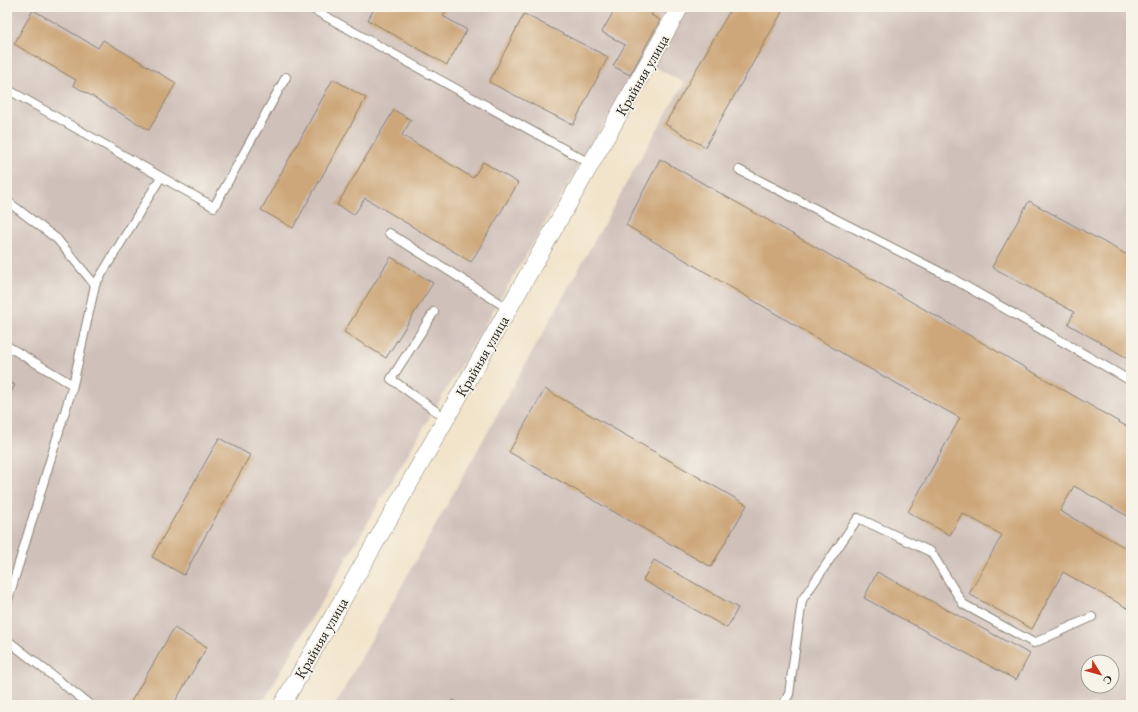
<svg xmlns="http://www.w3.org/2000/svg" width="1138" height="712" font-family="'EB Garamond',serif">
<rect width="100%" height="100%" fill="#f7f3e8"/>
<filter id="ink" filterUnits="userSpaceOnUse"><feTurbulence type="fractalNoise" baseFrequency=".025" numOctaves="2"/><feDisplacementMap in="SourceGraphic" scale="8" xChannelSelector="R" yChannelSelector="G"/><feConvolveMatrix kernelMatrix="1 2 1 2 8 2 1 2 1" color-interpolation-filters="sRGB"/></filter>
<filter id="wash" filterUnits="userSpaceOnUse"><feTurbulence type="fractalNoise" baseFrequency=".012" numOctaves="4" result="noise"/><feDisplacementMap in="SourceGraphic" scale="16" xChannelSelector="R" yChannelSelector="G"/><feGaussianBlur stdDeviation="0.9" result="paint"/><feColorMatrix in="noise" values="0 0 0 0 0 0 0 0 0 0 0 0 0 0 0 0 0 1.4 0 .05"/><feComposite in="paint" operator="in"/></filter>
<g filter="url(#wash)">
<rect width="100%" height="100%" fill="#f2e4ca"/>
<path fill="#cfc0ba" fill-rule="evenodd" d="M7,7h1124v698h-796l309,-553 40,-69 -42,-23 -259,436 -122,209h-254zM1088,662h24v24h-24z"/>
<g id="blocks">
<path fill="#cda77a" d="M375,7h73l-5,9 24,14 -20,35 -79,-45z
M616,7h35l4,2 -4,6 9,5 -30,55 -17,-9 12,-21 -23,-13z
M732,7h41l9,5 -77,135 -40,-23z
M33,10l65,38 5,-8 73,43 -27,47 -76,-45 3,-5 -62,-36z
M524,14l84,43 -35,68 -84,-43z
M333,79l33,19 -73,130 -32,-18z
M394,110l17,10 -9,15 71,43 10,-16 35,21 -47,79 -106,-64 -11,17 -17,-10z
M660,159l231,131 240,139v89l-57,-32 -14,25 71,40v59l-68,-38 -31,57 -63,-35 33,-59 -40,-22 -12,22 -42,-23 52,-94 -108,-59 -226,-134z
M1029,201l102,56v98l-2,4 -61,-35 6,-12 -82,-45z
M391,257l42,26 -47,75 -42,-26z
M7,381l8,4 -8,14z
M545,389l202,116 -36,62 -202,-115z
M219,438l31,17 -66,120 -32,-18z
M654,560l84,48 -11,20 -84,-48z
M877,572l153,82 -14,26 -152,-82z
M174,628l33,19 -34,58h-44z
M453,700l9,5h-12z"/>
</g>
</g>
<g filter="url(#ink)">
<use href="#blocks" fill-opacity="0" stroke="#878073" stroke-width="1"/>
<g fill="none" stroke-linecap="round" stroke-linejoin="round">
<g stroke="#878073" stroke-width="10">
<path id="service" d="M309,7l282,157
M7,89l207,118 72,-130
M739,170l209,106 183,105
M7,201l50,38 38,46 -22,100 -66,-39
M389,233l120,76
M95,285l66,-108
M434,312l-43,67 56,40
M7,603l66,-218
M7,640l83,65
M783,705l6,-11 13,-94 56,-82 73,34 32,52 71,39 58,-26"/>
</g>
<g stroke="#878073" stroke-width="18">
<path id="minor" d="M282,705l111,-193 287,-505"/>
</g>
<use href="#service" stroke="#fff" stroke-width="8"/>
<use href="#minor" stroke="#fff" stroke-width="17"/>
</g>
</g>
<g text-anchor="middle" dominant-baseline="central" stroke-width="3.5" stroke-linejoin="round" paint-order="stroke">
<g font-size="15" fill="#1c1c1c" stroke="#f7f3e8">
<text transform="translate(642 75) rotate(-60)">Крайняя улица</text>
<text transform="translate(482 356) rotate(-60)">Крайняя улица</text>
<text transform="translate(321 638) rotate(-60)">Крайняя улица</text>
</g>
</g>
<rect width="1138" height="712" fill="none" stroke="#f7f3e8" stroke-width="24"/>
<g transform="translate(1100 674) rotate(127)"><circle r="19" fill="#f7f3e8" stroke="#9f9d96"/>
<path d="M0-3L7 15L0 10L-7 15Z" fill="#c8321e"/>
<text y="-6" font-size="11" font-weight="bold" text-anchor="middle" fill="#1c1c1c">С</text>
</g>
</svg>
